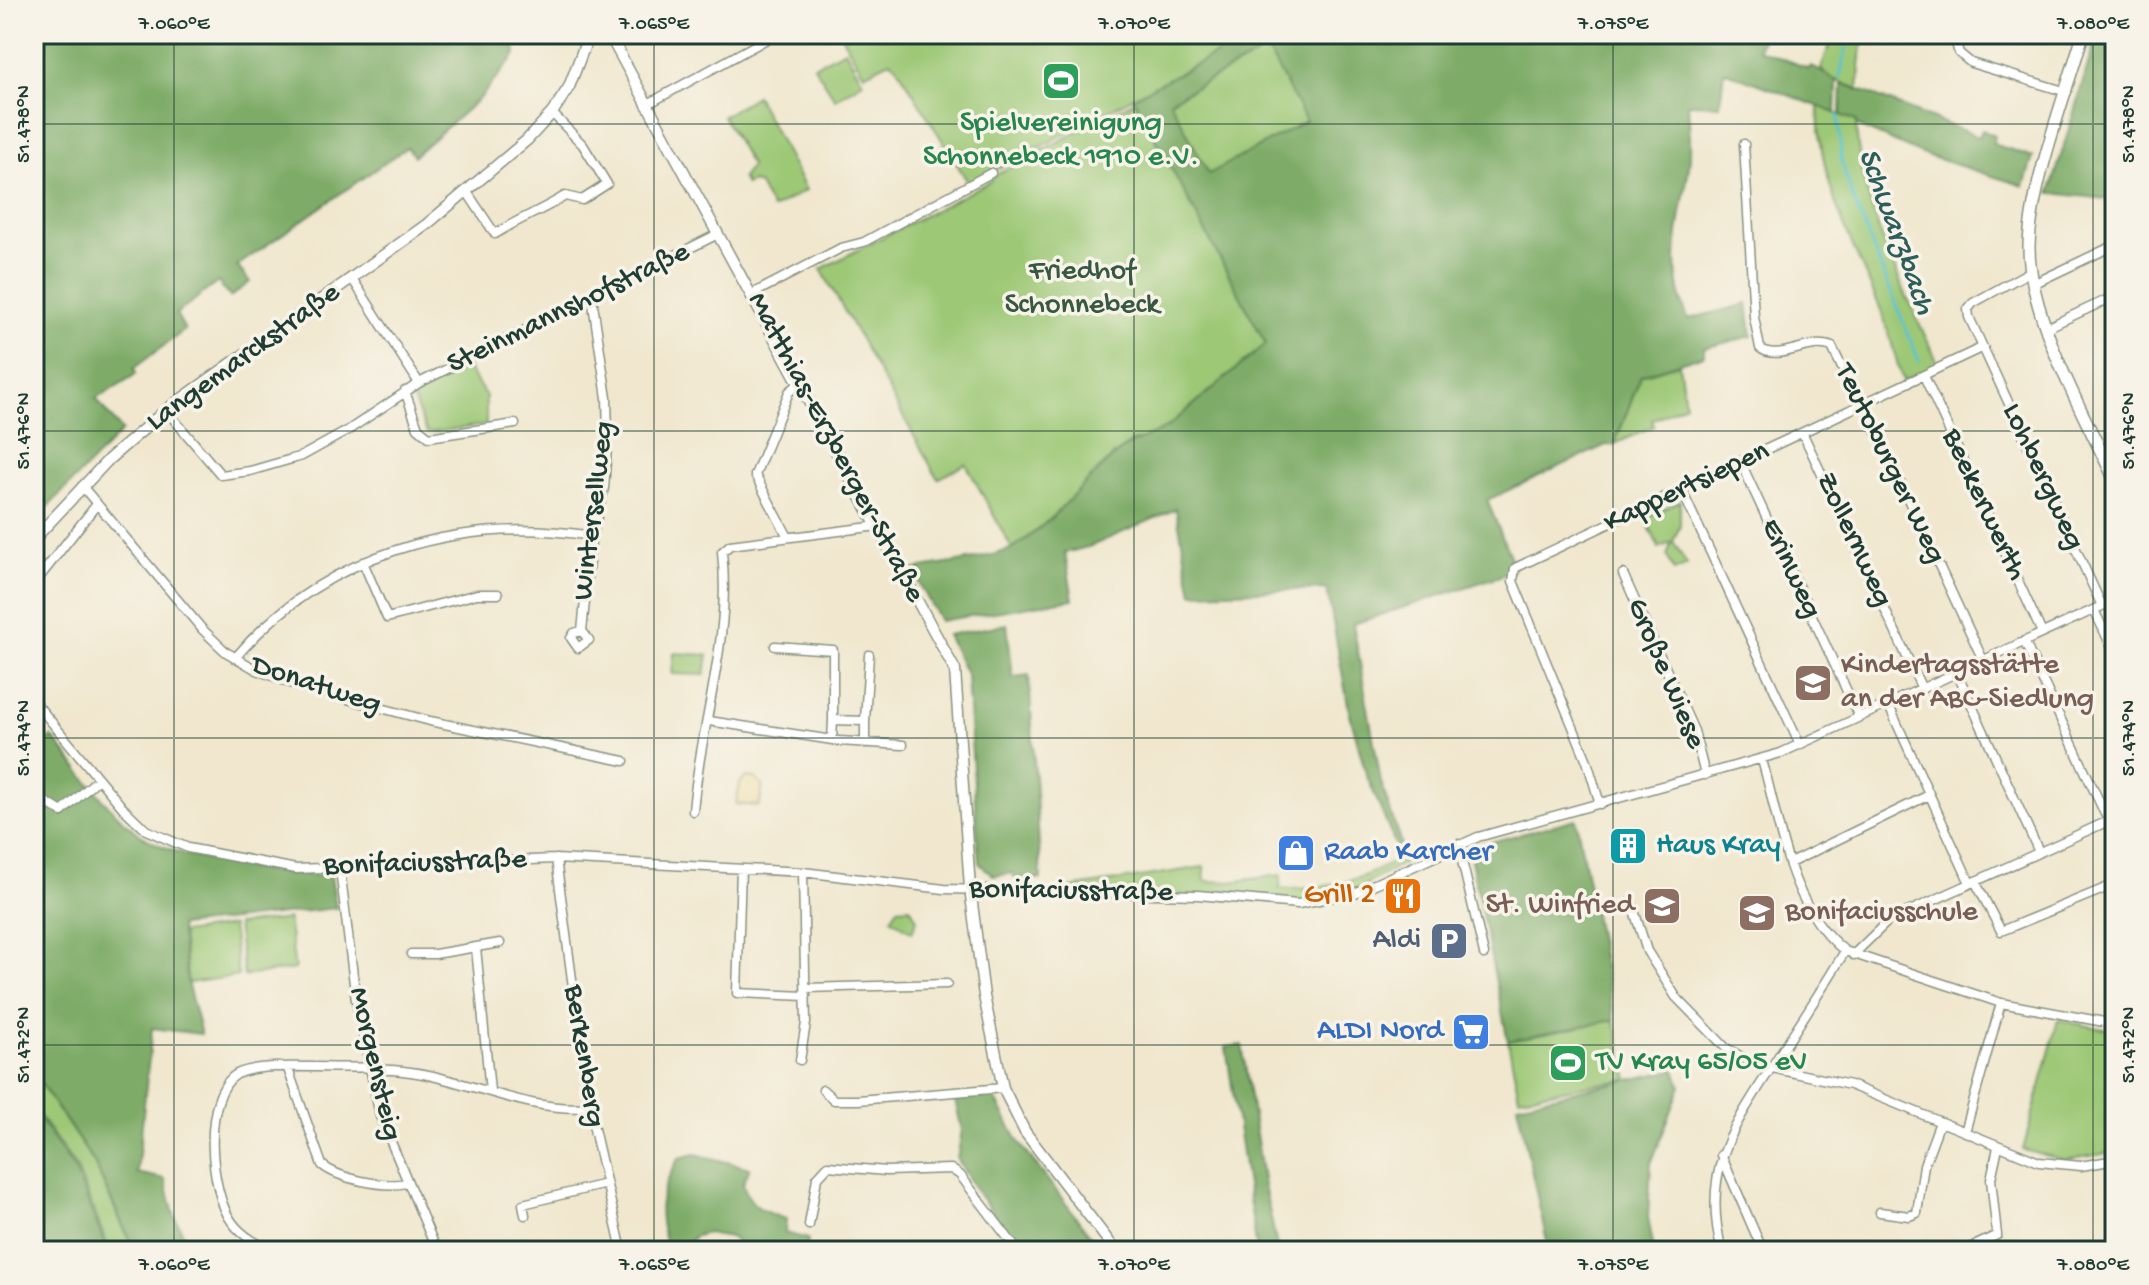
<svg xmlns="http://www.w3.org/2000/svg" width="2149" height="1285" font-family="'Gochi Hand',sans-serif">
<rect width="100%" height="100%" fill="#f7f3e8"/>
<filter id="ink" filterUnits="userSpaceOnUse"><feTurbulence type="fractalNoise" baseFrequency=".0125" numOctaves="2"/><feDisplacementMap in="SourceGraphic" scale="16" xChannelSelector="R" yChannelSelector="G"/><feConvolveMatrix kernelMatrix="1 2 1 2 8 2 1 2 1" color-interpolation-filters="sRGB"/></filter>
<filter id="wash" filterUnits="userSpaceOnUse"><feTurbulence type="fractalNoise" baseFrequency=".006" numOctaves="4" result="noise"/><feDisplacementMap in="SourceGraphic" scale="32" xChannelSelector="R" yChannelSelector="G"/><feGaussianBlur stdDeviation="1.8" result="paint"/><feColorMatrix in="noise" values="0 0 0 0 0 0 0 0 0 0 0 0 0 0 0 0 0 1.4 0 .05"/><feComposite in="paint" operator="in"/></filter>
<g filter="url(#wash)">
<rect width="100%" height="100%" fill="#f0e7ce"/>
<path fill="#9dc876" stroke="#5e8255" stroke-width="2" d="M840,34h397l2,8 28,6 56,88 -110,63 -64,-110 -180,95 -73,-119 -6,-4 -26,13z
M1834,34h29l-5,55 -30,-12 -7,-8z
M845,50l18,32 -28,17 -21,-33z
M756,96l50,94 -34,19 -13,-24 -6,-3 -7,3 -4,-7 9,-12 -28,-50z
M1135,101l131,243 -99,83 -18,11 -16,3 -20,15 -62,63 -39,30 -46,-85 -28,15 -117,-210 168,-87 10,-9z
M1818,106l38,15c2,81 48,171 83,244l-36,16c-8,-23 -13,-48 -22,-71 -30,-71 -62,-124 -63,-204z
M1679,364l6,40 -33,16 2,6 -39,18 26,-69z
M466,366l20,30v29l-59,8 -15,-36z
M1680,501v25l-7,15 14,24 -13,6 -7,-15 5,-14 -13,6 -14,-30z
M674,653l34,2 -3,20 -33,-1z
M1401,857l2,6 -49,28 -55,12 -241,-13 146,-23 1,14 26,1 50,-7 -1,14c43,1 84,-8 121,-32z
M910,907l7,12 -5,13 -21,-14 7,-10z
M288,919l7,50 -51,7 -7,-51z
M232,926l6,50 -50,7 -6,-50z
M1614,1020l14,59 -109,18 -11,-56z
M2058,1020l57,11v121l-50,8 -42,-10z
M34,1074l60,89 40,88h-24l-33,-82 -43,-61z"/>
<path fill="#7eac67" stroke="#4e744e" stroke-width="2" fill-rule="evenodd" d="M34,34h480l2,20 -35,43 -67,59 -7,-9 -170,119 13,16 -20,15 -12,-15 -42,32 9,16 -51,38 2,6 -40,25 26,32 -88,90z
M1237,34h527l-6,15 51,20 2,-3 26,15 -1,32 -112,-42 -4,34 -32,-1c1,20 4,42 1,62 -8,56 -24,98 -1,153l60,-15 4,32 -48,12v7l-63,20 -27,70h-8l-119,55 27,66 -2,6 -159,52 28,158 25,78 -3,3 -37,-89 -17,-64 -22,-121 -135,4 -16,-84 -85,37 -26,7 8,46 -133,22 -28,-51c25,-5 84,-12 102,-23 39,-24 66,-62 100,-91 16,-15 35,-18 53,-29l99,-83 -133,-247 106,-55zM1267,49l39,72 -97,53 -39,-73z
M2097,34h18v166l-65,-7z
M1842,83l137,54 3,-7 13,6 -2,8 40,13 -9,29 -102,-32 -66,-29v-4l-15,-6z
M1007,624l6,53 16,-2 12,204 -27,-2v-4l-20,3 -15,-13 -12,-187 -20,-41z
M52,737c26,30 51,68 82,93 38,32 147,45 197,46l5,32 -156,18 8,60 13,48 -49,-6 -15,145 28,6 9,36 17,36h-56l-40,-87 -61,-91v-330l4,5z
M1576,819l38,201 -106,21 -37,-181 1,-13z
M1242,1045l22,141 14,65h-21l-31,-204z
M1675,1070l6,16 -30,78 -3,53 6,34h-105l-32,-147z
M989,1096l7,4 22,41 84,110h-79l-46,-59 -20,-33 5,-29 -7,-30z
M34,1111l41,59 33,81h-74z
M695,1154l55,14 -7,15c6,24 20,29 43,36l-1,14 23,6 -1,10 -32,-5 -5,7h-22l-18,-14 -23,-4 -12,3 -15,15h-12c-13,-39 -10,-57 11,-93z"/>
<path fill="#eeda9e" stroke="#868c69" stroke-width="2" d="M747,777l8,1 8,8 -4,20 -23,-2 4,-21z"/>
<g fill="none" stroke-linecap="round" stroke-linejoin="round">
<path stroke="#57c3cf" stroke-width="3" d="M1840,77l9,-43
M1838,115l4,49 11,34 66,163"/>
</g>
</g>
<g filter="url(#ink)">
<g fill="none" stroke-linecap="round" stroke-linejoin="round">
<g stroke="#889281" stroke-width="11">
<path id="minor" d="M1953,34l6,19 12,10 96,29
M646,105l130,-71
M1744,144l10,173 6,31c18,15 50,-11 72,-1l25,52 11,14 115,247
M467,192l28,42c23,-15 46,-23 70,-38l17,4 25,-16 -24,-39 -31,-32
M2031,271l-58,32 -5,6 1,8 133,289
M353,280l66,103
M2033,284l82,-39
M752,294l89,-46 23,-6 127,-69
M2046,328l69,-32
M1924,376l118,257
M405,391l13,37 11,9 86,-13
M166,410l55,65 29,-4 52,-15 45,-25 72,-48 299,-149
M1803,434l119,255
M1741,463l118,254
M82,486l120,143 24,23 31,18 41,16 132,35 194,40
M1682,491l118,254
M788,537l-33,-62 34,-83 12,-10
M363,562l24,56 90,-24h21
M1623,574l71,157 11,44
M34,584l63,-80
M2094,610l21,44
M582,631l-8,2 -3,5 7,10 11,-8 -7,-9 9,-89 13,-54 4,-54 -1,-36 -15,-101
M2024,641l91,194
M775,646l58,4v70
M235,658c89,-105 224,-143 357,-122
M1957,673l82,179
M34,701l89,107 23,22 42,18 108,21 260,-10 247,13 141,17 254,6 100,9 57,-11 123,-56 303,-84 334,-153
M1888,704l82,179
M709,721l130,20 64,4
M865,721l4,-66
M832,740l1,-20 32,1v22
M1762,760c19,66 26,146 83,191l156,52 114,21
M34,795l28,17 36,-33
M1600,804l-13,-43 -74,-180 2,-13 468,-221
M693,811c7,-86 39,-171 29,-259l8,-7 148,-19
M1458,844l26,110
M556,859l33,248 33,144
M1790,863l139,-68
M340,869l16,131 24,116 57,135
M741,869l-4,124 69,3
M1975,881l26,50 112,-46
M1631,901l16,50 29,46 50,51 28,16 96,21 189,77 42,4 34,-6
M476,948l14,143
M411,954h24l65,-11
M1853,955l35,-34 227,-103
M806,988l141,-4
M800,1060l6,-37 -3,-151
M288,1069l34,96c17,14 63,23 84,18
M371,1070c76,-5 143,44 218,37
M823,1090l11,10h24l145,-12
M1965,1132l36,-129
M1721,1155l42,96
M1880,1212l29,4 8,-3 7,-48 16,-43
M525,1215l-2,-11 83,-20
M809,1225l8,-47 11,-12 58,5 65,-2 9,6 58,76
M278,1251c-17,-4 -35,-14 -46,-29 -22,-29 -31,-127 5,-148 23,-13 103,-4 134,-7
M1722,1251c-21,-80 10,-122 51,-186 24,-38 49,-75 72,-114
M1964,1251l33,-16 -6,-56 7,-32"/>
</g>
<g stroke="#889281" stroke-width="13">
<path id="tertiary" d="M609,34l346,636 15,218 14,108 19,92 22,44 91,119
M34,539l75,-80 57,-49 260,-185 101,-85 25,-27 17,-26 20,-53"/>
</g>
<g stroke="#889281" stroke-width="14">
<path id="secondary" d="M2083,34c-17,60 -53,153 -54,213 0,71 55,168 86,233"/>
</g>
<use href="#minor" stroke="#fff" stroke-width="8"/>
<use href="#tertiary" stroke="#fff" stroke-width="10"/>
<use href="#secondary" stroke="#fff" stroke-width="11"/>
</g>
</g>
<path fill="none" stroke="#1f3d34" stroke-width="2" stroke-opacity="0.45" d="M174,34v1217M654,34v1217M1134,34v1217M1613,34v1217M2093,34v1217M34,124h2081M34,431h2081M34,738h2081M34,1045h2081"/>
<defs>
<g id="stadium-square" transform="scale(2)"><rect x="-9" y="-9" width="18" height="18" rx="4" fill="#2e9e5b" stroke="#f7f3e8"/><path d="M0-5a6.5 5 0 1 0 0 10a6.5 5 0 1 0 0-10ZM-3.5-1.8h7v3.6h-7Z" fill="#fff"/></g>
<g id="school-square" transform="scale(2)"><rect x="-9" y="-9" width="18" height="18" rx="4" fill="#8d6e63" stroke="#f7f3e8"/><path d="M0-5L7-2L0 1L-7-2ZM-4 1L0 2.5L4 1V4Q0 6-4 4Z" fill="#fff"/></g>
<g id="building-square" transform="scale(2)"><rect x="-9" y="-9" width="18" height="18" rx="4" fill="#0f9aa8" stroke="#f7f3e8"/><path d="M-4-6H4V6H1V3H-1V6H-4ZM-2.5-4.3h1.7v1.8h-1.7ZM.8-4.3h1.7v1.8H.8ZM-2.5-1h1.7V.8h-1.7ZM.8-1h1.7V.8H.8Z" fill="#fff"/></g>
<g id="shop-square" transform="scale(2)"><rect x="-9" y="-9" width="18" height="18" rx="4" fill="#3f7fe0" stroke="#f7f3e8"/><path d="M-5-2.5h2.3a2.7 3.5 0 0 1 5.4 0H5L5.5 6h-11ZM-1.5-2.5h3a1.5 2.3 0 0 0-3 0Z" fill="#fff"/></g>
<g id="restaurant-square" transform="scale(2)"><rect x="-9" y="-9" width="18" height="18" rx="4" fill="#e8710a" stroke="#f7f3e8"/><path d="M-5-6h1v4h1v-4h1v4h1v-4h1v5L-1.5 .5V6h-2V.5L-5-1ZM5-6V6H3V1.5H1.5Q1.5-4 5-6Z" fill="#fff"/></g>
<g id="parking-square" transform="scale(2)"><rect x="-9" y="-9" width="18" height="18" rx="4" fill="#5c6f8a" stroke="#f7f3e8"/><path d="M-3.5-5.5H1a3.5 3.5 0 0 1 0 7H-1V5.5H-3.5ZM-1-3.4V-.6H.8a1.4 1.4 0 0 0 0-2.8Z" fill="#fff"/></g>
<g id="supermarket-square" transform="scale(2)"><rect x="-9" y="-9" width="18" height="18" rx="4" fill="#3f7fe0" stroke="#f7f3e8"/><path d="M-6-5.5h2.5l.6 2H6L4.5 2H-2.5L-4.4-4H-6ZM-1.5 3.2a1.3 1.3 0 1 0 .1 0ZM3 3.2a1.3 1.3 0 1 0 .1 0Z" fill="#fff"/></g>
</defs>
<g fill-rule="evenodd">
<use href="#stadium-square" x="1061" y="81"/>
<use href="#school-square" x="1813" y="683"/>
<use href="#building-square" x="1628" y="846"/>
<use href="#shop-square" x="1296" y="853"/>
<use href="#restaurant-square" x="1403" y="896"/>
<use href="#school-square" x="1662" y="906"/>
<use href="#school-square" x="1757" y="913"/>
<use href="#parking-square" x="1449" y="941"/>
<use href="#supermarket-square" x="1471" y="1032"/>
<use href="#stadium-square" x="1568" y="1063"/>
</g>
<g text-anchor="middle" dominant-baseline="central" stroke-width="7" stroke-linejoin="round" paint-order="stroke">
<g font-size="30" fill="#27864d" stroke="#f7f3e8">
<text x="1061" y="124">Spielvereinigung<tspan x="1061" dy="34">Schonnebeck 1910 e.V.</tspan></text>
<text x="1596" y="1063" text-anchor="start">TV Kray 65/05 eV</text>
</g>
<g font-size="30" fill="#385941" stroke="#f7f3e8">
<text x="1082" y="272">Friedhof<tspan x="1082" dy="34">Schonnebeck</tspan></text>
</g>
<g font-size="30" fill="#1f3d34" stroke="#f7f3e8">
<text transform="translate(569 309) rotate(-26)">Steinmannshofstraße</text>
<text transform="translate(244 358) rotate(-36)">Langemarckstraße</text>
<text transform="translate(835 448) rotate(62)">Matthias-Erzberger-Straße</text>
<text transform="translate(1889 464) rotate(64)">Teutoburger Weg</text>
<text transform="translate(2042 477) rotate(65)">Lohbergweg</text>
<text transform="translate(1687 488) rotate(-25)">Kappertsiepen</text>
<text transform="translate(1983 505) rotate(65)">Beekerwerth</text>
<text transform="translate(595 511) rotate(-83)">Wintersellweg</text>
<text transform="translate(1853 540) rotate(65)">Zollernweg</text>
<text transform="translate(1790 569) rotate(65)">Erinweg</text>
<text transform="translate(1665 674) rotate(67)">Große Wiese</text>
<text transform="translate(316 686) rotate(18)">Donatweg</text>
<text transform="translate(425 864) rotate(-2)">Bonifaciusstraße</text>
<text transform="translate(1071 892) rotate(1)">Bonifaciusstraße</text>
<text transform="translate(583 1056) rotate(81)">Berkenberg</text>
<text transform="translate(374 1064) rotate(77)">Morgensteig</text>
</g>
<g font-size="30" fill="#785e54" stroke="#f7f3e8" text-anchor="start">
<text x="1841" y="666">Kindertagsstätte<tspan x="1841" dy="34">an der ABC-Siedlung</tspan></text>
<text x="1634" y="906" text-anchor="end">St. Winfried</text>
<text x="1785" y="913">Bonifaciusschule</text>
</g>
<g font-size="30" fill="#0d838f" stroke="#f7f3e8" text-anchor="start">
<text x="1656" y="846">Haus Kray</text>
</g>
<g font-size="30" fill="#366cbe" stroke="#f7f3e8" text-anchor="start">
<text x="1324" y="853">Raab Karcher</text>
<text x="1443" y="1032" text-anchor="end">ALDI Nord</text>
</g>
<g font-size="30" fill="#c56008" stroke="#f7f3e8" text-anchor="end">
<text x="1375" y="896">Grill 2</text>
</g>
<g font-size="30" fill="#4e5e75" stroke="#f7f3e8" text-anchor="end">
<text x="1421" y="941">Aldi</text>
</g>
<g font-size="32" font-style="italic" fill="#2d5e5b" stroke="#f7f3e8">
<text transform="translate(1895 232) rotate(70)">Schwarzbach</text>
</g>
</g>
<rect width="2149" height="1285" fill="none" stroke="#f7f3e8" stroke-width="88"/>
<rect x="44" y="44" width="2061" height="1197" fill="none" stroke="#1f3d34" stroke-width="3"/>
<g font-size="20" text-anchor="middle" fill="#1f3d34">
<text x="174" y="29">7.060°E</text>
<text x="654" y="29">7.065°E</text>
<text x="1134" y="29">7.070°E</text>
<text x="1613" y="29">7.075°E</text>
<text x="2093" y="29">7.080°E</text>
<text transform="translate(22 124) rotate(-90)" y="7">51.478°N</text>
<text transform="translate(2127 124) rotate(-90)" y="7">51.478°N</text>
<text transform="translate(22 431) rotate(-90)" y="7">51.476°N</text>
<text transform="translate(2127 431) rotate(-90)" y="7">51.476°N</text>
<text transform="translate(22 738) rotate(-90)" y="7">51.474°N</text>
<text transform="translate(2127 738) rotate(-90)" y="7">51.474°N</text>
<text transform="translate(22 1045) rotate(-90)" y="7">51.472°N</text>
<text transform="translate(2127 1045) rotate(-90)" y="7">51.472°N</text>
<text x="174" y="1270">7.060°E</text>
<text x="654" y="1270">7.065°E</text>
<text x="1134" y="1270">7.070°E</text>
<text x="1613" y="1270">7.075°E</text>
<text x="2093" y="1270">7.080°E</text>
</g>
</svg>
